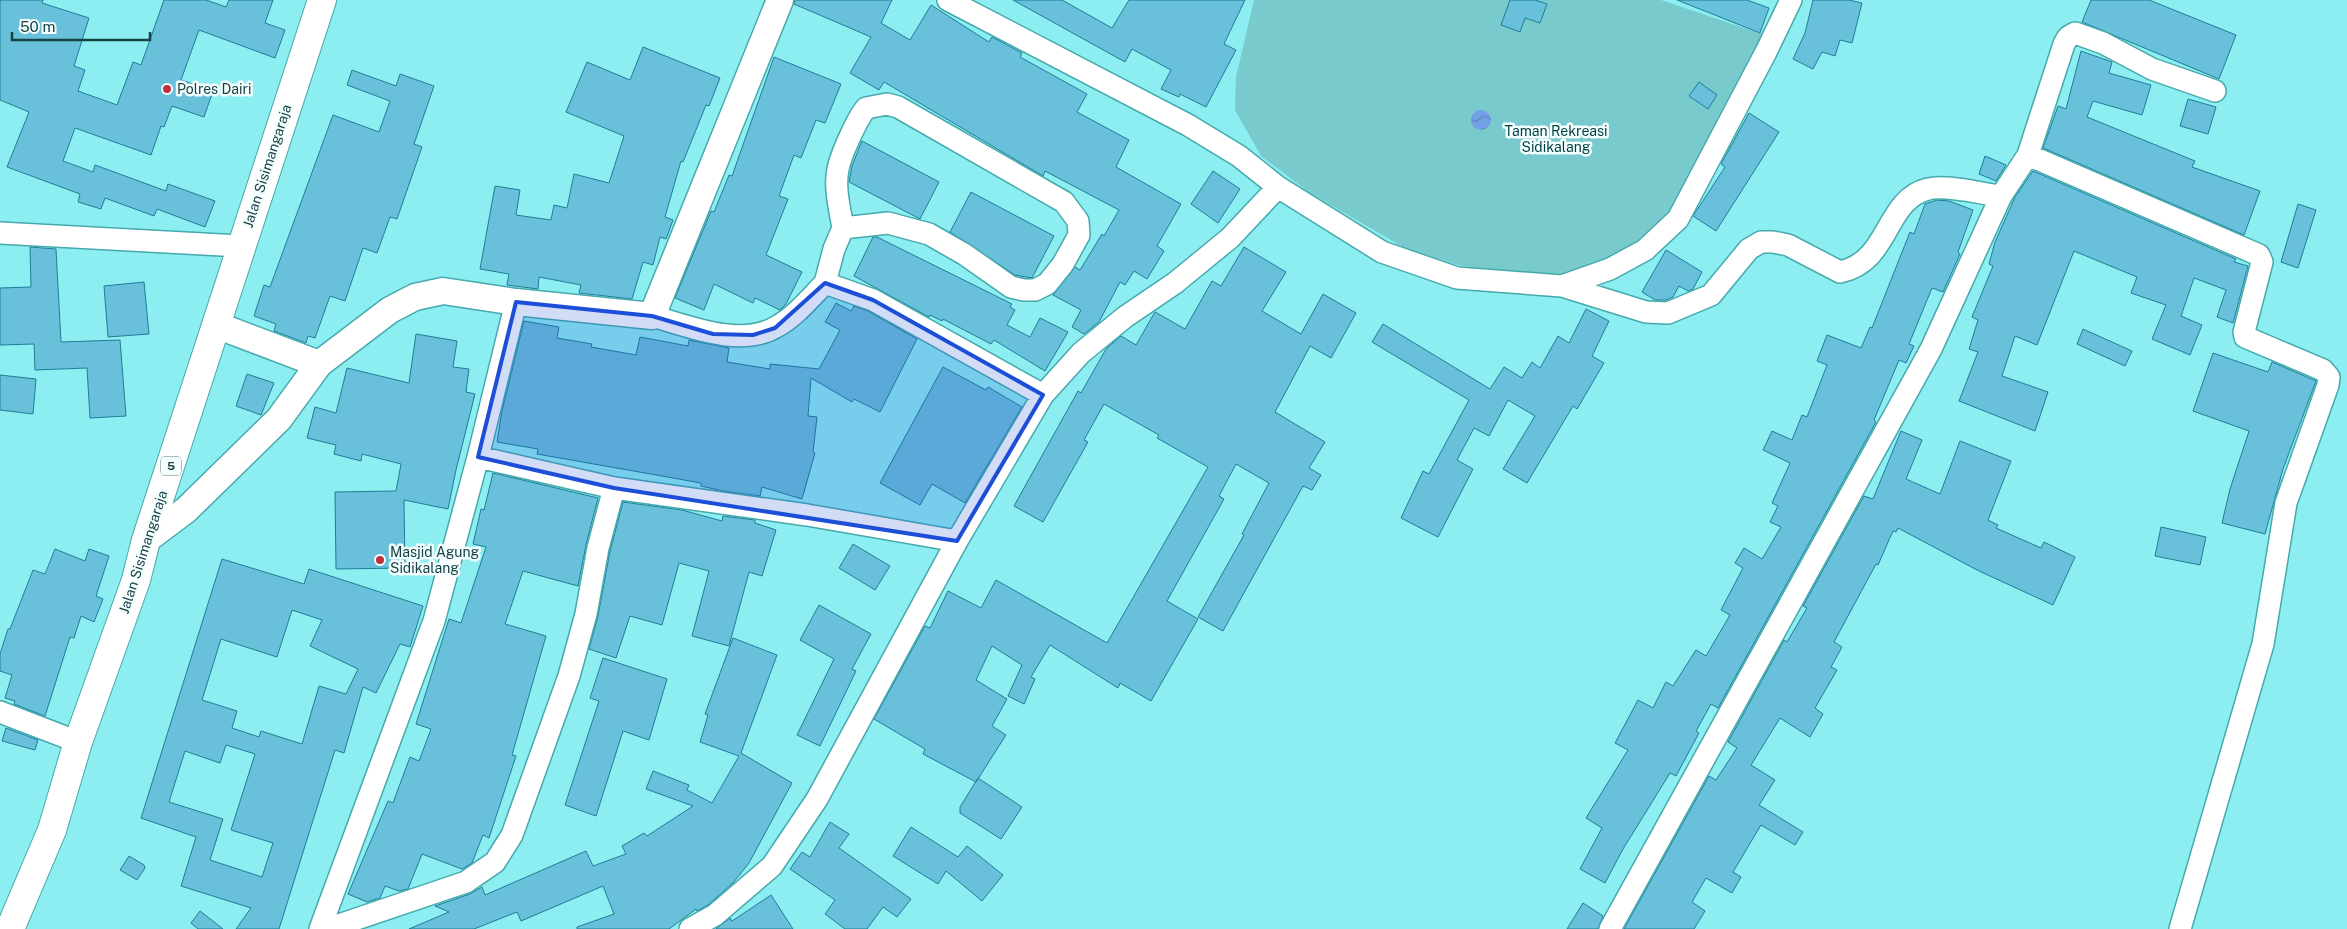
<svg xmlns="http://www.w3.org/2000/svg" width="2347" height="929" font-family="'Public Sans',sans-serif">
<defs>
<pattern id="water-waves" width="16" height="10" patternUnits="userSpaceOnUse" patternTransform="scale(1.25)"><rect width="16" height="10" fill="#74a0e6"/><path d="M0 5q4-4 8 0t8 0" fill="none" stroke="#5e84bc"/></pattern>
</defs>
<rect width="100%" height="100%" fill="#8deef2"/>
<path fill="#79cacd" d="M1254,0h407l113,38 -105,186 -36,38 -64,17 -41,-3 -70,-11 -55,-18 -93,-54 -49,-37 -26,-46 1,-33z"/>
<path fill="url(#water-waves)" d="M1471 120a10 10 0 1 1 20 0a10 10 0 1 1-20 0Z"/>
<path fill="#69c0da" stroke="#1d7e96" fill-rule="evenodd" d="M0,0h43l-1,3 47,15 -15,48 11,4 -7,21 39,14 16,-43 8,3 23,-65h42l20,7 3,-7h44l-8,23 20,7 -10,28 -76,-28 -18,50 32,11 -9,26 -32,-11 -8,21 -3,-1 -10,29 -76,-27 -12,33 30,11 2,-7 71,26 2,-7 47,17 -10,26 -48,-18 -3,7 -49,-18 -4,11 -23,-7 2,-8 -73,-27 22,-55 -29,-12z
M795,0h97l-11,23 29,17 21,-35 58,37 3,-5 30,16 -2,4 67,37 -10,18 52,28 -13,27 65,37 -24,42 7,5 -17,28 -13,-8 -9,14 -5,-3 -21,40 -15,12 -12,-7 9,-17 -28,-15 22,-28 5,3 22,-36 2,2 15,-26 -74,-39 -2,5 -159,-94 -5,8 -29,-17 21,-36 -77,-33z
M1013,0h49l50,28 17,-28h116l-21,44 12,6 -30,57 -26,-13 -1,3 -18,-8 10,-19 -39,-21 -7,13z
M1510,0h25l12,4 -7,19 -15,-5 -5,14 -19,-7z
M1677,0h70l22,8 -9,25z
M1813,0h36l13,3 -10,40 -12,-3 -5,16 -13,-4 -9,17 -20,-10 12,-26z
M2091,0h58l87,35 -17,44 -137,-57z
M643,47l77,31 -11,28 -3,-1 -23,57 -2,-1 -16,56 8,3 -7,19 -6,-2 -7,28 -10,-3 -11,37 -53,-6 2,-8 -42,-8 -1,12 -31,-4 2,-11 -29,-5 15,-83 25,4 -4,25 35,5 3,-15 13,3 7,-34 35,9 15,-47 -58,-24 21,-50 43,18z
M2081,51l31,11 -3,11 42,12 -9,30 -49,-14 -6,16 108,44 -3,6 68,24 -16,44 -201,-87 15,-42 8,3z
M774,57l67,27 -16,39 -9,-3 -15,38 -7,-3 -15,41 9,3 -22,56 36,17 -16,32 -6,6 -25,-12 -2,5 -39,-19 -10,26 -29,-12 36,-87 3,1 15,-37 3,1z
M352,70l44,16 4,-12 34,12 -20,58 8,3 -25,72 -7,-2 -13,36 -14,-5 -18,53 -15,-5 -15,42 -7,-2 -2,7 -32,-12 2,-7 -22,-8 10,-31 6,2 63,-172 46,17 11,-31 -43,-16z
M1699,82l18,13 -9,14 -19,-13z
M2188,99l28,8 -8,27 -28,-8z
M1749,113l30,19 -63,99 -23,-15 32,-49 -4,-3z
M862,141l77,41 -19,37 -71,-37 3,-16z
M1985,156l21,9 -10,16 -17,-7z
M1213,171l27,18 -22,34 -27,-19z
M2033,171l203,88 -2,3 14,4 -15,57 -16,-6 9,-27 -32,-12 -13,38 21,9 -12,30 -38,-16 14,-34 -35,-12 6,-16 -63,-26 -37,94 -22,-9 -13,40 46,16 -13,39 -76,-30 19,-49 -9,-3 9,-29 -6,-3 21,-51 -4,-2 6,-22 20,-45z
M971,192l83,44 -22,42 -17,-3 -65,-43z
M1937,200l12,1 24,9 -15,42 2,2 -17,38 -11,-4 -23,56 5,2 -8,17 -7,-3 -25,60 2,2 -158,286 -7,-4 -15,27 3,2 -23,43 -6,-3 -47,76 -18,34 -25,-14 22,-41 -16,-10 42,-68 -13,-7 23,-43 15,8 13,-26 7,4 23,-36 10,6 24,-41 -9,-5 22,-42 -8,-5 9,-15 18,11 19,-32 -11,-5 8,-16 -6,-3 18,-40 -27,-13 9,-19 20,9 10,-25 5,2 20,-52 -10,-4 10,-26 34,13 9,-21 2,1 38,-96 4,2 11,-30z
M2298,204l18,6 -18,58 -17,-6z
M873,237h4l135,67 -2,3 5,3 -8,15 23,12 10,-19 28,14 -23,39 -51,-31 -3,4 -48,-25 -1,2 -12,-6 -1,2 -75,-41z
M30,247l26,2 5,93 59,-2 6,76 -36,2 -3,-50 -52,2 -1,-26 -34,1v-57l31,-1z
M1244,247l42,25 -24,39 39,23 22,-40 33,19 -25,45 -21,-12 -35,66 50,30 -16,26 12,7 -9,15 -9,-4 -80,145 -25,-14 46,-82 -2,-1 27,-51 -33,-19 -17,32 5,3 -57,102 31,18 -47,82 -31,-18 -2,5 -68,-43 -19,32 4,2 -11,25 -16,-8 14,-31 -30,-19 -16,34 31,19 -15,27 14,9 -30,47 -53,-28 2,-5 -51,-30 51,-93 5,2 18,-37 33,17 15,-28 111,63 101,-176 -51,-29 2,-3 -55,-31 -20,36 4,2 -45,80 -29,-16 64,-115 3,2 25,-44 15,-13 15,9 19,-33 30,17 27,-48 9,5z
M1666,250l36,22 -9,17 -5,2 -9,-5 -6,11 -7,3h-11l-13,-8z
M144,282l5,52 -41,3 -4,-51z
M836,303l15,8 3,-5 14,5 49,28 -37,73 -26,-13 -2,3 -41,-24 -3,38 9,1 -4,35 2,1 -13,46 -40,-12 -2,9 -37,-5 -22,-5v-3l-39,-7 -125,-22 1,-5 -41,-7 5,-31 22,-90 35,6 -2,11 35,6 -1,3 45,8 4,-18 48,9 1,-6 40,8 -2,14 43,7v-5l49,5 21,-39 -15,-8z
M1586,309l23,12 -17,35 12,7 -27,46 -4,-3 -46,77 -24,-14 32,-53 -27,-16 -19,36 -15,-8 -17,32 16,9 -35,68 -37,-19 22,-47 6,3 40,-74 -97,-58 11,-18 107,65 14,-22 18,11 10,-16 8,6 18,-32 11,7z
M2083,329l49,22 -7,15 -48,-22z
M416,334l41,7 -4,26 16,2 -3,23 9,2 -19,76 -8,39 -44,-9 1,68 -69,1 -1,-77 61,-1 5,-27 -39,-10 -1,7 -27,-7 2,-9 -29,-7 8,-31 21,6 11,-45 62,15z
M2213,353l55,19 4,-10 44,19 -33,88 -18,65 -43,-11 8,-34 19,-58 -56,-20z
M943,367l43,23 2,-3 34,20 -57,96 -33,-19 -12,21 -40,-22z
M247,374l27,9 -13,32 -25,-9z
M0,375l36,4 -3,35 -33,-4z
M1901,431l21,9 -16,39 34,15 20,-53 51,20 -23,59 10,5 -2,3 45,20 3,-6 31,15 -22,48 -74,-34 -81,-43 -2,4 -3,-1 -15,34 -2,-1 -42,78 8,5 -11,20 6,3 -22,38 8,6 -13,23 -30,-19 -29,47 24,15 -16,25 44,27 -8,13 -34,-20 -28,47 8,5 -9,16 -26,-15 -14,24 13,9 -11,18h-70l85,-153 7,4 21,-32 -9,-6 56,-102 3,2 20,-34 -4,-2 61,-110 9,3z
M493,473l105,25 -12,47 -8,41 -55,-15 -18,53 41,12 -34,119 4,1 -27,82 -6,-3 -11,28 -10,6 -40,-15 -14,35 -9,2 -14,-5 -5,12 -13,4 -19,-8 40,-93 5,2 17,-46 9,4 12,-32 -15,-5 33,-105 12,4 25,-76 -13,-3 8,-35 3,1z
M623,502l59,8 40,11 1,-5 32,4v3l21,7 -14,46 -13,-4 -20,74 -37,-10 17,-65 -30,-8 -17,62 -32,-9 -14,42 -27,-9 9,-33 12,-65z
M2161,527l45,10 -6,28 -45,-9z
M853,544l37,22 -15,24 -36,-22z
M55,549l30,12 4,-12 20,7 -13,40 7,3 -9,23 -13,-6 -7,22 -4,-1 -25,79 -31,-12 1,-3 -10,-3 7,-23 -12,-4v-17l8,-25h2l23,-59 12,4z
M222,559l82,25 5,-15 114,37 -13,41 -10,-3 -24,49 -13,-6 -19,66 -9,-3 -56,179h-43l15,-21 -70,-22 15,-49 -55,-19zM292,610l30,10 -12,26 48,23 -12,25 -27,-8 -17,58 -41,-13 -2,6 -27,-9 5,-17 -35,-11 19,-61 56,18zM226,745l29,9 -24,76 42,13 -11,34 -52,-17 13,-41 -54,-17 16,-51 35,12z
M819,605l52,29 -19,35 4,2 -36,75 -23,-11 37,-76 -34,-19z
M733,638l44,17 -36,98 51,30 -43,80 -16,20 -25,22 -11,6 -1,-2 -27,20h-92v-2l37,-13 -11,-28 -82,35 -4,-9 -43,17h-65l40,-17 -14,-6 35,-12 12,-7 3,8 101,-44 7,15 33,-12 -4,-8 22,-13 3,3 46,-30 -47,-17 7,-18 36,14 -2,5 25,13 27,-47 -39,-14 8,-27 -3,-1z
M603,658l64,21 -18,61 -26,-9 -27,85 -31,-11 34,-104 -9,-3z
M6,728l32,12 -3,10 -33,-9z
M978,778l44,29 -21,32 -41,-26v-6z
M830,822l19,12 -10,14 72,51 -14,18 -14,-10 -16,22h-22l-20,-15 10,-14 -45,-31 12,-17 8,5z
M911,827l47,30 9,-11 36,29 -21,26 -36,-30 -8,13 -45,-28z
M129,856l15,9 1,3 -8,12 -17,-10z
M771,895l22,34h-77l14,-11 2,3z
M1583,903l20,13 -5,13h-31z
M200,911l23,18h-25l-7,-6z"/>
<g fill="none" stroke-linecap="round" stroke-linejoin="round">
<g stroke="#45a9ad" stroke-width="24">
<path id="minor" d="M948,0l240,125 51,31 39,31 104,65 75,26 105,8 48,-17 35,-19 33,-31 88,-167 25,-52
M2028,155l231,100 3,7 -18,70 1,5 78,33 6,7 -1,8 -42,118 -23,141 -83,285
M0,233l240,13
M825,283l9,-34 9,-21 45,-5 41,11 35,20 47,33 13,3h11l12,-6 16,-20 16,-29 -1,-14 -14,-19 -166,-95 -11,-3 -21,4c-9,11 -25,46 -28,61 -4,19 2,41 5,59
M1562,286l84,26 22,1 43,-18 38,-46 12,-7h12l15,3 52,27c51,-11 44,-72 88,-83 18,-5 53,5 73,7
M652,316c36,10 89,32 124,11 19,-10 34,-29 49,-44l48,17 170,95
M478,457l136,31 193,27 150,26
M0,712l78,30
M320,929l114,-308 44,-164 38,-155
M327,929l139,-47 29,-20 17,-27 57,-159 17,-62 12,-66 16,-60
M690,929l25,-14 57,-49 45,-67 140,-258 86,-146 38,-42 44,-36 50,-34 55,-45 48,-51
M1610,929l321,-580 70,-153 27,-41 36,-111 4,-7 7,-4 28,10 49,26 63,22"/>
</g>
<g stroke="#45a9ad" stroke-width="29">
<path id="tertiary" d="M216,325l103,39
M146,540l40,-30 93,-91 40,-55 71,-54 25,-13 28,-6 73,11 136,14 128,-316"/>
</g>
<g stroke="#45a9ad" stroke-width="30">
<path id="trunk" d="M10,929l42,-99 26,-88 58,-162 10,-40 176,-540"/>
</g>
<use href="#minor" stroke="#fff" stroke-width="21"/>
<use href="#tertiary" stroke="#fff" stroke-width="26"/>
<use href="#trunk" stroke="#fff" stroke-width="28"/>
</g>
<path fill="#1d4ed8" fill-opacity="0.2" stroke="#1d4ed8" stroke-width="4" stroke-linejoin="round" d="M825,283l48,17 170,95 -86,146 -343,-53 -136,-31 38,-155 136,14 61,18 40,1 22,-7z"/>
<g fill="#be2e40" stroke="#f5fefe" stroke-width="2">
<circle cx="167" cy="89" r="5"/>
<circle cx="380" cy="560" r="5"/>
</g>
<g text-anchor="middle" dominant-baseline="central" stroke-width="5" stroke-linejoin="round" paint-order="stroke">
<rect fill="#f5fefe" stroke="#5b7a7c" stroke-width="1" x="161" y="456.5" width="20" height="19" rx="4"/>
<g font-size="12" font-weight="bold" fill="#194244">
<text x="171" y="466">5</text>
</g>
<g font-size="14" fill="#194244" stroke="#f5fefe" text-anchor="start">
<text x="177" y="89">Polres Dairi</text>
<text x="390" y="552">Masjid Agung<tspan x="390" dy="16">Sidikalang</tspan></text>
</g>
<g font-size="14" fill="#003f42" stroke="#f5fefe">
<text x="1556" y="131">Taman Rekreasi<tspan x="1556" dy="16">Sidikalang</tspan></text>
</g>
<g font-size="14" fill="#194244" stroke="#f5fefe">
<text transform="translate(267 166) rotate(-72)">Jalan Sisimangaraja</text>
<text transform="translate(143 552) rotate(-72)">Jalan Sisimangaraja</text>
</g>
</g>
<path d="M12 32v8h138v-8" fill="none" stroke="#194244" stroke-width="2.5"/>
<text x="20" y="32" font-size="15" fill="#194244" stroke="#f5fefe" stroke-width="4" paint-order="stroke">50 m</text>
</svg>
